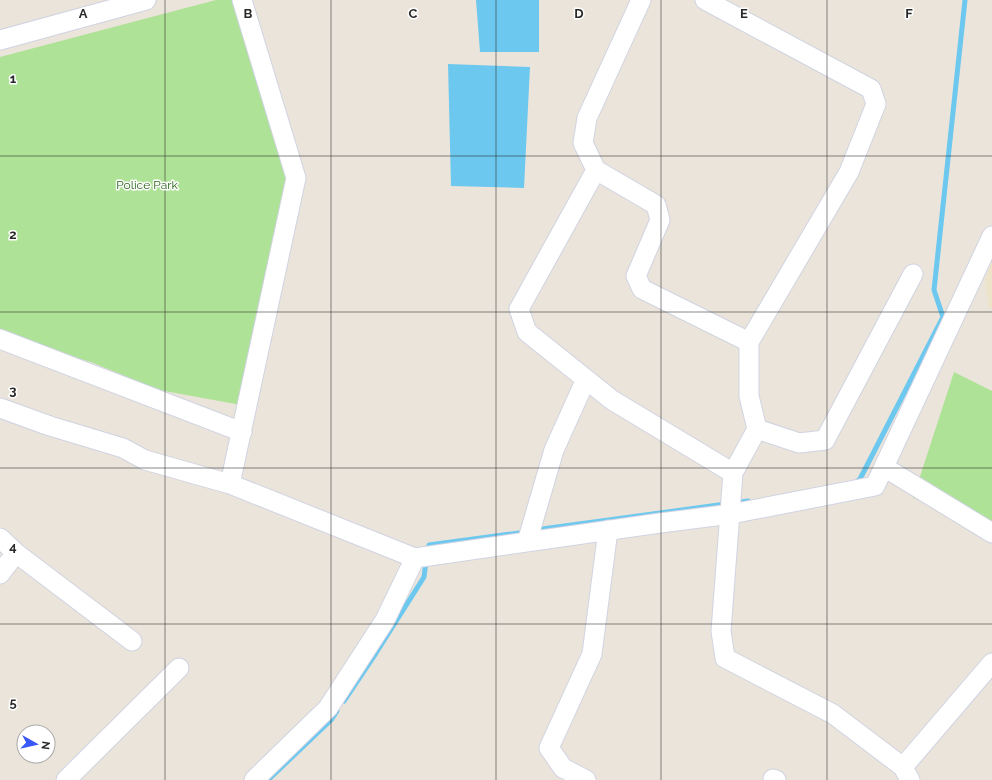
<svg xmlns="http://www.w3.org/2000/svg" width="992" height="780" font-family="Raleway,sans-serif">
<rect width="100%" height="100%" fill="#ebe4da"/>
<path fill="#ede3c9" d="M992,260v49l-3,-1 -4,-26z"/>
<path fill="#aee296" d="M216,0h36l29,106 14,69 -54,230 -82,-15 -68,-28 -47,-13 -44,-15v-277z
M954,372l38,19v131l-79,-24z"/>
<path fill="#6cc8ee" d="M476,0h63v52h-59z
M448,64l82,3 -6,121 -73,-2z"/>
<g fill="none" stroke-linecap="round" stroke-linejoin="round">
<path stroke="#6cc8ee" stroke-width="5" d="M855,483l5,-4 83,-162 -9,-27 31,-290
M535,530l213,-29
M428,553l1,-8 97,-13
M344,701l32,-48 48,-76 2,-16
M268,780l63,-60 6,-9"/>
<g stroke="#d0d3e2" stroke-width="21">
<path id="minor" d="M641,0l-54,118 -4,25 13,27 60,35 4,15 -24,56 6,13 107,53
M705,0l166,89 5,15 -27,68 -100,170v54l8,33 42,14 26,-3 88,-166
M0,40l146,-40
M596,170l-77,139 8,23 85,68 121,73 24,-44
M0,339l242,93
M0,408l50,18 73,22 22,12 85,24 185,74 245,-35 71,-9 144,-28 117,-250
M884,467l108,66
M733,473l-12,158 4,27 108,56 70,53
M230,484l66,-306 -54,-178
M0,538l16,15
M527,542l27,-92 32,-71
M0,574l16,-21 116,88
M773,779l3,1
M66,780l113,-112
M254,780l74,-72 57,-88 30,-62
M586,780l-23,-12 -14,-20 43,-94 16,-124
M910,780l-7,-13 89,-104"/>
</g>
<use href="#minor" stroke="#fff" stroke-width="19"/>
</g>
<path fill="none" stroke="#292929" stroke-width="1" stroke-opacity="0.55" d="M165,0v780M331,0v780M496,0v780M661,0v780M827,0v780M0,156h992M0,312h992M0,468h992M0,624h992"/>
<g text-anchor="middle" dominant-baseline="central" stroke-width="3" stroke-linejoin="round" paint-order="stroke">
<g font-size="12" fill="#276519" stroke="#fff">
<text x="147" y="185">Police Park</text>
</g>
</g>
<g font-size="13" text-anchor="middle" font-weight="bold" fill="#292929" stroke="#fff" stroke-width="3" stroke-linejoin="round" paint-order="stroke">
<text x="83" y="18">A</text>
<text x="248" y="18">B</text>
<text x="413" y="18">C</text>
<text x="579" y="18">D</text>
<text x="744" y="18">E</text>
<text x="909" y="18">F</text>
<text x="13" y="83">1</text>
<text x="13" y="239">2</text>
<text x="13" y="395">3</text>
<text x="13" y="551">4</text>
<text x="13" y="707">5</text>
</g>
<g transform="translate(36 744) rotate(98)"><circle r="19" fill="#ffffff" stroke="#a9a9a9"/>
<path d="M0-3L7 15L0 10L-7 15Z" fill="#3958fa"/>
<text y="-6" font-size="11" font-weight="bold" text-anchor="middle" fill="#292929">N</text>
</g>
</svg>
